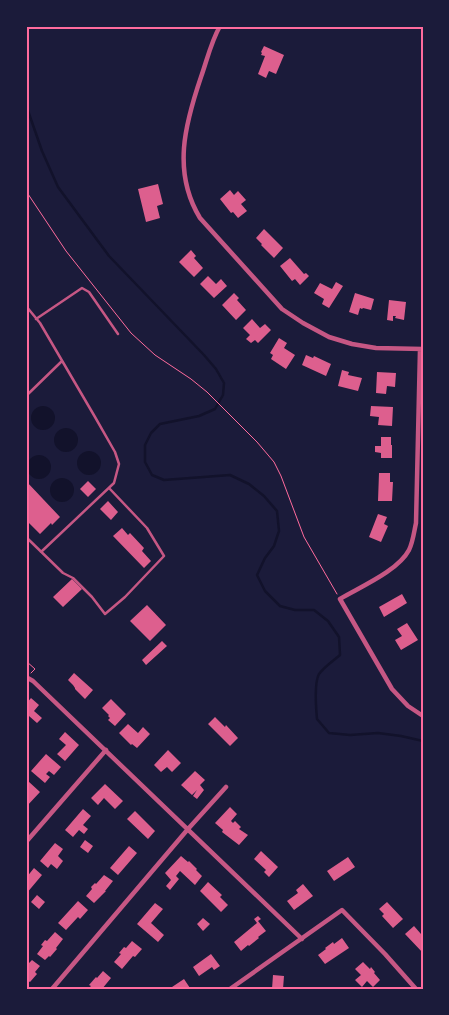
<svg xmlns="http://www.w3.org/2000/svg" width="449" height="1015" font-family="'Asap Condensed',sans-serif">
<rect width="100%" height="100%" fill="#1b1b3a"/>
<path fill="#12122b" d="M31 418a12 12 0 1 1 24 0a12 12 0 1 1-24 0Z
M54 440a12 12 0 1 1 24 0a12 12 0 1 1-24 0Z
M77 463a12 12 0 1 1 24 0a12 12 0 1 1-24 0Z
M27 467a12 12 0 1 1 24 0a12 12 0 1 1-24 0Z
M50 490a12 12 0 1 1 24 0a12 12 0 1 1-24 0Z"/>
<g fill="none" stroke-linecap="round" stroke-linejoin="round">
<path stroke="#12122b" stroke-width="2.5" d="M26,105l16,46 16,36 51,69 95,99 12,14 8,14 -1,12 -8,14 -16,7 -39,8 -9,9 -6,12v17l7,13 12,5 66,-5 19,9 15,12 13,15 2,20 -5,15 -9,12 -8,17 8,16 15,15 15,4h19l14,11 11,16 1,18c-7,6 -16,12 -21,19 -5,9 -3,34 -2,45l12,14 21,2 28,-2 23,3 22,5"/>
</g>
<path fill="#dd5f8e" d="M264,46l20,9 -8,19 -7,-3 -3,7 -8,-4 7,-18 -4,-1 1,-2 -1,-1z
M158,184l5,20 -6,2 3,12 -14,4 -8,-33z
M230,190l4,5 4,-4 8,9 -5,4 6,7 -9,7 -5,-6 -2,1 -11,-14z
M264,229l19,19 -9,10 -13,-13 1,-1 -6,-6z
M191,250l5,6 -2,2 9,10 -9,9 -15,-15z
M290,258l14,16 2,-1 3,3 -9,9 -5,-6 -3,2 -12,-15z
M208,276l8,8 5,-5 6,7 -13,12 -14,-14z
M336,282l7,4 -14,22 -7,-4 2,-5 -10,-6 6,-10 12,6z
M234,293l5,5 -2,2 9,10 -10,10 -14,-15z
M355,293l19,6 -3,11 -8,-2 -1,1 -2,-1 -2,7 -9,-3z
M389,300l17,2 -2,18 -9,-2 1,-2h-3v5l-6,-1z
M252,319l8,9 5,-4 6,6 -13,13 -3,-3 -4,3 -5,-4 4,-4 -7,-7z
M279,338l8,5 -3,5 11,7 -9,14 -15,-10 2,-4 -3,-2z
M306,355l7,3 1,-2 17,8 -5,12 -24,-11z
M342,370l7,2 -1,3 14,3 -4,13 -20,-5z
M377,372l19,1 -1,14 -8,-1 -1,8 -10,-1z
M371,406l22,1 -1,19 -14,-1 1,-8 -9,-1z
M381,437h10v8h1v13h-11v-5l-6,-1v-6h6z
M379,473h11v9h3l-1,19h-14z
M26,481l34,36 -8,8 -1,-2 -11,11 -14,-14z
M88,481l8,8 -8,8 -8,-8z
M108,501l10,11 -7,8 -11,-11z
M378,514l9,3 -3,7 4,2 -7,16 -12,-5z
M122,528l6,7 2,-2 14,15 -2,3 9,10 -7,7 -31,-32z
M72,579l10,10 -19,18 -10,-10z
M402,594l5,9 -23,14 -5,-10z
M147,605l19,20 -16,16 -20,-20z
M407,623l11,17 -17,10 -6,-10 7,-4 -5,-7z
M162,641l5,5 -21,19 -4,-5z
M74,673l19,17 -8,9 -10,-10v-1l-2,-3 -5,-5z
M31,698l8,7 -5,6 8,7 -5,5 -8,-7 -3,3v-15z
M111,699l15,15 -11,12 -7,-6 2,-2 -2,-2 1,-1 -7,-7z
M215,717l10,10 1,-2 12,13 -8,8 -22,-22z
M128,724l10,9 5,-6 7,7 -13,14 -5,-4 -1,1 -12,-12z
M65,732l14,13 -14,16 -8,-7 9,-9 -7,-6z
M168,750l13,13 -9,9 -5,-5 -6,5 -7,-7z
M46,754l15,13 -7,8 -5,-4 -3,3 4,3 -5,6 -14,-12z
M195,771l10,9 -5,5 4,5 -7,9 -4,-3 4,-6 -5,5 -11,-10z
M28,781l12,11 -14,15v-24z
M105,784l18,17 -8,8 -11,-11 -6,7 -7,-7z
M230,807l7,7 -6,7 2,2 2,-2 6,6 -2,2 9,6 -9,10 -17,-13 1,-2 -8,-7z
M83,809l8,7 -8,9 5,4 -4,5 -5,-4 -6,7 -8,-7z
M135,811l20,20 -7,8 -21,-20z
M85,840l8,6 -5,7 -8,-6z
M55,843l8,6 -5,7 5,5 -6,8 -6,-5 -3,4 -8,-7z
M129,846l8,7 -19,22 -8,-7z
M261,851l17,16 -9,10 -5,-5 2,-2 -12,-11z
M181,856l7,6 1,-1 8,8 -1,1 6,6 -7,9 -15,-14 -4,5 3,3 -9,11 -4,-4 5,-6 -6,-7z
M348,857l7,10 -21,14 -7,-10z
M34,868l8,7 -16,19v-16z
M104,875l9,6 -8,10h1l-12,12 -8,-7 6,-7 -1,-2 4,-4 1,1z
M208,882l14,13 -2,2 8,8 -7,7 -21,-21z
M303,884l10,12 -19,14 -7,-9 11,-8 -2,-3z
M37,895l8,7 -6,7 -8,-7z
M78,901l10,9 -8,9 -2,-2 -12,13 -8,-7z
M387,902l16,17 -10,9 -11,-12 2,-2 -5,-5z
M155,903l8,6 -12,14 13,12 -6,7 -21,-18z
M258,916l3,3 -3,2 8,10 -8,6 1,1 -10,8 -1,-1 -7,6 -7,-9 23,-19 -3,-4z
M203,918l7,6 -7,7 -6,-7z
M414,926l7,8 2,-1v20l-18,-19z
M55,932l8,7 -7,9 1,1 -7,8 -1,-1 -4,4 -8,-6 6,-8 -2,-1 4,-5 2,1z
M342,938l7,10 -24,16 -7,-9 8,-6 -1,-1 8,-6 1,2z
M132,941l10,8 -7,8 -2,-1 -11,13 -8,-7 7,-8 -2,-1 5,-6 2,1z
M211,954l9,12 -6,4 -2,-3 -13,9 -6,-9z
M32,960l8,6 -5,6 2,2 -7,8 -2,-1 -2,2v-17z
M363,962l7,7 1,-2 4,5 -1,1 6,7 -7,7 -6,-6 -5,6 -7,-7 6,-5 -6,-6z
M103,971l8,7 -9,11h-14l3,-3 -2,-1 7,-8 1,1z
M273,975l11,1 -1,13h-11z
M184,979l6,9 -2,1h-19z"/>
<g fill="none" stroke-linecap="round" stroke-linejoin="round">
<path stroke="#ff6b9d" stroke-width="1" d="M26,191l40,60 65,82 24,22 36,24 16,13 50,50 17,20 7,14 23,61 33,57
M26,661l9,8 -4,4"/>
<path stroke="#c65784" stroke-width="2.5" d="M26,306l14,17 55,94 20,35 4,12 -5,19 -73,69
M36,319l46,-31 7,4 29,42
M26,396l36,-35
M26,537l37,36 10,5 19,19 13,17 20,-17 39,-41 -17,-28 -38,-40"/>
<path stroke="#c65784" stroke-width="4.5" d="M220,26c-9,16 -13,34 -19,51 -16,47 -29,95 -1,141l82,91 21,14 26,14 23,7 24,4 47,1
M420,349l-4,174c-2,9 -3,19 -7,27 -11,21 -49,37 -69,49l52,90 16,17 15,10
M26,677l7,4 269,258
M26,842l80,-92
M52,989l136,-160 38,-42
M230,989l112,-79 43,44 31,35"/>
</g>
<rect width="449" height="1015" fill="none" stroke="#1b1b3a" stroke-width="55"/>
<rect x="28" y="28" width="394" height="960" fill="none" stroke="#ff6b9d" stroke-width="2"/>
</svg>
